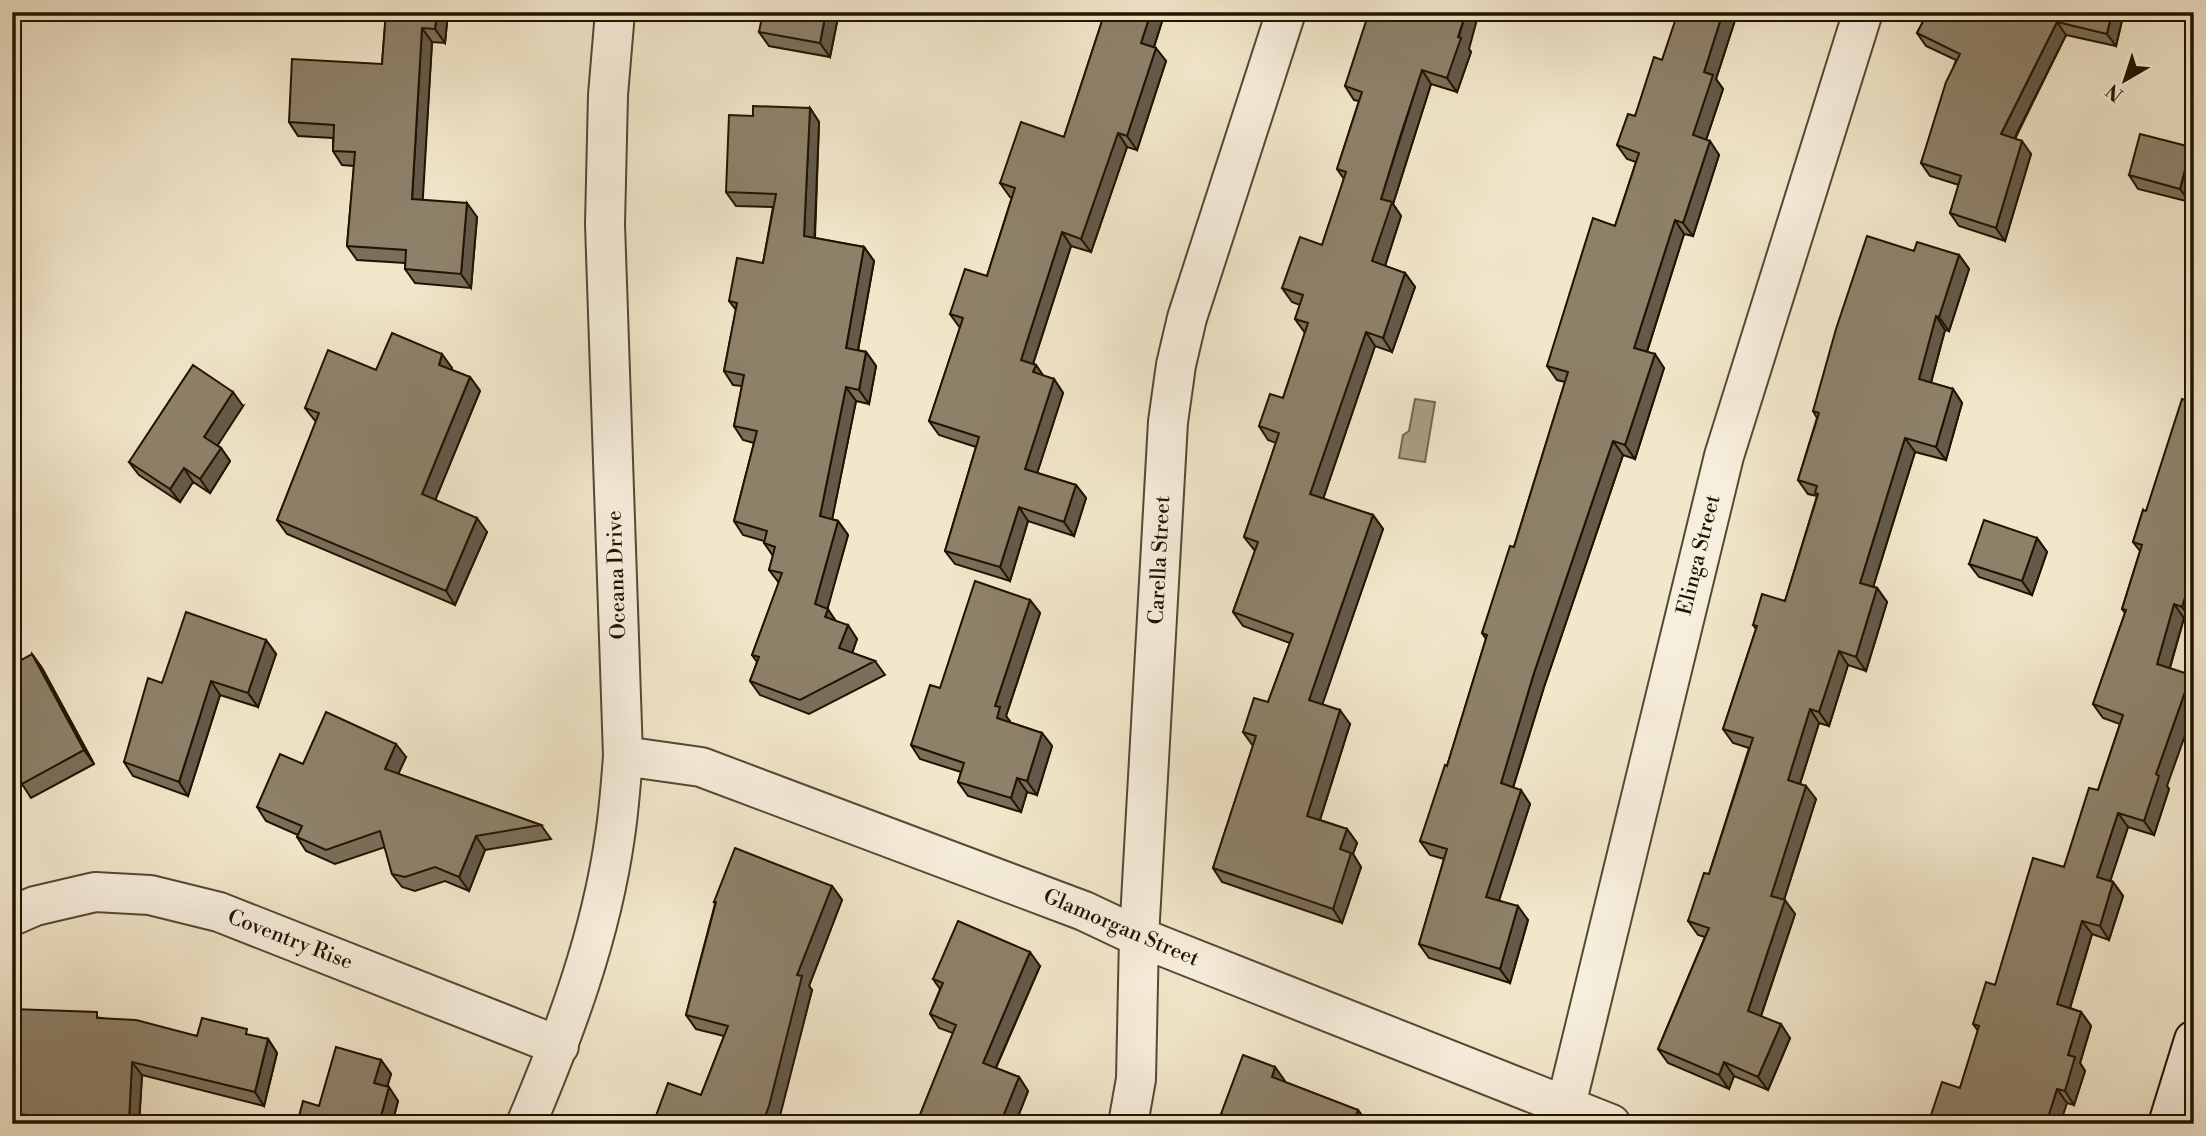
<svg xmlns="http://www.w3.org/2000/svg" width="2206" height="1136" font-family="'Libre Bodoni',serif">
<rect width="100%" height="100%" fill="#f2e7cb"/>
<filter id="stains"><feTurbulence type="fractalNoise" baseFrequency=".00286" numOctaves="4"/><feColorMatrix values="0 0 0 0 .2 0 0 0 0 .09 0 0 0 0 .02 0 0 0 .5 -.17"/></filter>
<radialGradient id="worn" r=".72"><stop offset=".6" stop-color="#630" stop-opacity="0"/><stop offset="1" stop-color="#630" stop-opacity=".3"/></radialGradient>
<path fill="#ab9f86" stroke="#746750" stroke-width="2" d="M1415,399l20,3 -10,60 -26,-4 4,-23 6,-4z"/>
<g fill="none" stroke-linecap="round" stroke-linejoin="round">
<g stroke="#554833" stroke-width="42">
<path id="street" d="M623,756l78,11 383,144 55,26 472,187
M12,916l23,-10 60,-14 55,3 69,17 340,134
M1566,1105l158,-649 139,-444
M526,1124c39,-92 75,-188 89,-288 4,-26 6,-53 8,-80l-18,-532 3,-129 7,-83
M1128,1124l8,-45 3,-142 29,-515 8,-57 11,-47 99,-306"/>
</g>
<g stroke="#211300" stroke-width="42">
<path id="secondary" d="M2168,1124l26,-84"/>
</g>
<use href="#street" stroke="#f7efdd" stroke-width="38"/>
<use href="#secondary" stroke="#f7efdd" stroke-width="38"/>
</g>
<path fill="#7a6f5b" stroke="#211300" stroke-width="2" d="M386,12h62l-3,31 -13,-1 -10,158 55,17 -6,71 -56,-5 -10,-14v-6l-48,-3 -10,-14 7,-80 -12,-1 -9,-14v-13l-35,-2 -9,-14 93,-58z
M839,12l-9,45 -61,-11 -10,-14z
M1096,12h69l-11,35 12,14 -29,89 -10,-3 -36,105 -20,-6 -38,118 3,1 7,11 11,3 9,14 -26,80 39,12 10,13 -12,38 -46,-15 -18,60 -55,-17 -10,-13 31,-104 -37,-12 -10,-14 31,-93 -10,-14 37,-38 25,-79h-2l-10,-14 64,-46 40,-122z
M1686,12h72l-3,8 -18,-6 -21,65 7,10 -17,51 13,15 -26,81 -9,-2 -37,118 17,16 -29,91 -12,-4 -79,232 -31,101 17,16 -31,96 29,20 -18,63 -81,-25 -10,-14 25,-85 -14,-4 -10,-14 27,-75 39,-127 -4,-6 32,-86 51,-165 -8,-2 -10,-14 68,-140 21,-64 -9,-3 -10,-14 18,-29z
M1928,12h196l-8,34 -50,-11 -51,104 16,15 -26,87 -46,-15 -9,-13 9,-28 -29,-9 -9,-13 35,-103 -30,-14 -9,-13z
M1386,13l83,36 2,3 -14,40 -26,-8 -38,120 8,12 -16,50 20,7 10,14 -23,65 -17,-6 -52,153 50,16 10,14 -61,175 28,20 -30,96 27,9 10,14 -4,11 8,13 -19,56 -120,-41 -9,-14 40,-122 -10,-14 25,-30 22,-59 -47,-17 -10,-14 22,-61 -11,-14 32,-94 -8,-3 -9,-14 24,-28 22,-65 -10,-14 5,-14 -8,-3 -10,-14 40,-43 22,-66 -7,-10 22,-68 -5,-1 -9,-14z
M810,108l9,14 -4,116 49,9 10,14 -16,89 8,2 10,14 -7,38 -13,-3 -24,118 6,2 10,14 -21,74 9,12 21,18 -5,14 23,8 10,14 -76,39 -49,-19 -10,-14 7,-19 -5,-7 27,-72 -10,-13 4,-14 -9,-13v-2l-21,-6 -9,-14 20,-78 -11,-3 -9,-14 8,-40 -9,-1 -9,-14 12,-61 -7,-9 34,-38 10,-56 -37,-1 -10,-14 27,-76z
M2191,147l-1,55 -52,-13 -9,-14z
M1914,251l45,4 10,14 -20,62 -4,-1 -14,53 22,6 9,14 -16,57 -31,-8 -42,135 4,1 10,14 -21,69 -18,-6 -19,61 -10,-3 -19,61 16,15 -32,101 11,14 -34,102 29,22 -22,52 -34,-14 -5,13 -61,-26 -10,-14 47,-112 -7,-2 -10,-14 21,-47 40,-126 -16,-5 -10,-14 33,-100 -3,-4 32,-24 32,-105 -9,-2 -10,-14 19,-62 -4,-7z
M452,368v2l18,7 10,14 -45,109 52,32 -32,73 -168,-71 -10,-14 39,-98 -11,-14 71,-38z
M243,406l-26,39 4,3 9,13 -20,32 -17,-11 -13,20 -41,-27 -10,-13z
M2143,510l49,110 -8,-2 -14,50 -3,118 2,3 -15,46 -26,-8 -18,54 3,1 10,14 -14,44 -17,-6 -22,74 11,4 10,14 -11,37 5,8 -11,34 -7,-2 -107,-15 18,-57 -5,-7 22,-39 69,-118 34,-77 22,-66 -17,-6 -10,-14 32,-91 -3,-4 18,-58 -7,-9z
M2037,538l10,14 -15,43 -53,-18 -10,-13z
M1030,600l10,13 -34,103 3,6 33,11 10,13 -15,49 -10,-3 -6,20 -53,-16 -10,-14 3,-10 -41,-13 -9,-14 29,-57z
M266,640l10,14 -18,53 -38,-12 -32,101 -55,-20 -9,-14 38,-79z
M32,654l10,14 52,96 -63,34 -9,-14z
M406,757l-8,17 143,51 10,14 -66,11 -16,41 -24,-10 -30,10 -13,-4 -10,-13 -7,-27 -50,17 -29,-13 -9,-14 1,-2 -32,-14 -9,-14 46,-43z
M832,886l10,14 -33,86 3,4 -35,134h-124l48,-29 23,-59 -28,-7 -10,-14 29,-111 -1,-2z
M1040,966l-44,102 23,9 9,14 -13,33h-89l-6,-9 33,-82 -14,-5 -9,-14 10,-25 -7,-10z
M12,1009l90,9 95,18h55l16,3 9,14 -13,53 -122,-31 -3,49h-127z
M381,1060l10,14 -4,13 11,14 -6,23h-95l22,-18z
M1275,1067l10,15 73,28 10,14h-140l-7,-10z"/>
<path fill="#635a4a" stroke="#211300" stroke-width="2" d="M437,12h11l-3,31 -10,-14z
M826,12h13l-9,45 -10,-14z
M1151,12h14l-14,44 -10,-13z
M1466,12h13l-10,37 2,3 -14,40 -10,-14z
M1723,12h13l1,2 -21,65 7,10 -20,60 -10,-14 11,-63z
M1750,12h8l-3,8z
M2112,12h12l-8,34 -9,-12z
M2057,22l9,13 -56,112 -9,-13z
M422,28l10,14 -10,171 -10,-14z
M1156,48l10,13 -29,89 -10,-14z
M1422,70l9,14 -38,120 8,12 -19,59 -10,-14 9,-62z
M810,108l9,14 -5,128 -10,-14z
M1118,133l9,14 -36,105 -10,-13z
M1710,141l9,14 -26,81 -10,-13z
M2022,141l9,13 -26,87 -9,-13z
M2191,147l3,4v37l-4,14 -10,-13z
M467,203l10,14 -6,71 -10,-14z
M1675,220l9,14 -40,127 -10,-13z
M1062,232l9,14 -41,127 -9,-13z
M864,247l10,14 -18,100 -10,-13z
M1959,255l10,14 -20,62 -10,-14z
M1405,273l10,14 -23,65 -9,-14z
M1936,316l9,14 -17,63 -9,-14z
M1366,332l9,14 -55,162 -10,-14z
M866,352l10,14 -7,38 -10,-14z
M442,354l10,14 -4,10 -9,-13z
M1655,354l9,14 -29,91 -10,-14z
M1036,365l9,13 -12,-6z
M470,377l10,14 -48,117 -10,-14z
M1054,379l9,14 -29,90 -9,-14z
M846,387l10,14 -26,129 -10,-14z
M1953,389l9,14 -16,57 -10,-13z
M233,392l10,14 -29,45 -10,-14z
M1905,438l10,14 -45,145 -10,-14z
M1613,441l10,14 -79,232 -34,110 -9,-14 33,-110z
M221,448l9,13 -20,32 -10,-14z
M184,468l9,14 -13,20 -10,-13z
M1076,485l10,13 -12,38 -10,-14z
M1019,507l9,14 -18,60 -10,-14z
M1373,515l10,14 -64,185 -10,-14z
M477,518l10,14 -32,73 -9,-14z
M838,521l10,14 -23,83 -10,-14z
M2037,538l10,14 -15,43 -10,-14z
M2194,569v46l-2,5 -10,-13z
M1877,588l10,14 -21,69 -10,-14z
M1030,600l10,13 -34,103 4,5 -3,11 -10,-14 -2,-12z
M2174,604l10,14 -17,59 -10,-13z
M828,609l9,14 -12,-6z
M848,625l9,14 -8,23 -10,-14z
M266,640l10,14 -18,53 -10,-14z
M1839,651l9,14 -19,61 -10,-14z
M32,654l10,14 52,96 -10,-14z
M2191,675l3,4v31l-27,76 2,3 -15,46 -10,-14 12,-47z
M211,681l9,14 -32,101 -9,-14z
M1810,709l9,14 -22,70 -9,-13z
M1340,710l10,14 -33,105 -10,-13z
M1042,733l10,13 -15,49 -10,-14z
M396,744l10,13 -12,26 -9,-14z
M1017,778l10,14 -6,20 -10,-14z
M1806,786l10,13 -35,110 -10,-13z
M1521,790l9,14 -34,106 -10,-13z
M2118,813l10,14 -21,64 -10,-14z
M1347,829l10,14 -4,11 8,13 -19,56 -9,-14 7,-60z
M476,836l9,14 -16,41 -10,-14z
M2113,882l10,14 -14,44 -9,-14z
M832,886l10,14 -33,86 3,4 -33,130 -2,4h-15l35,-149z
M1785,900l10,14 -37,111 -10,-14z
M1518,906l10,14 -18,63 -10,-14z
M2082,921l10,13 -25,84 -10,-14z
M1030,952l10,14 -48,110 -9,-13z
M2081,1012l10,14 -11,37 5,8 -11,34 -9,-14 3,-36z
M1781,1024l9,14 -22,52 -10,-13z
M268,1039l9,14 -13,53 -9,-14z
M381,1060l10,14 -7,23 -10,-14z
M132,1062l10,13 -3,49h-8l-2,-3z
M1724,1062l10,14 -5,13 -10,-14z
M1275,1067l10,14 -4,10 -9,-14z
M1019,1077l9,14 -13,33h-15z
M389,1087l9,14 -6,23h-13z
M2057,1089l10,14 -7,21h-14z
M1358,1110l10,14h-15z"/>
<path fill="#8e816a" stroke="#211300" stroke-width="2" d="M386,12h51l-2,17 -13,-1 -10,171 55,4 -6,71 -56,-5 1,-19 -59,-4 8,-94 -22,-1 1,-26 -45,-3 3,-63 90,5z
M763,12h63l-6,31 -61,-11z
M1105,12h46l-10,31 15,5 -29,88 -9,-3 -37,106 -19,-7 -41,128 15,5 -3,7 21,7 -29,90 51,16 -12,37 -45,-15 -19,60 -55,-16 34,-114 -50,-16 34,-103 -13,-4 15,-45 22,7 28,-88 -15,-5 21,-61 43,15z
M1369,12h97l-8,25 3,1 -14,40 -25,-8 -22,67 -19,62 11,3 -20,59 33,12 -22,65 -17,-6 -56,162 63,21 -64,185 31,10 -33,106 40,13 -7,20 11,4 -18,56 -120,-41 43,-132 -13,-4 11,-34 14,4 25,-68 -60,-22 25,-70 -14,-5 35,-104 -20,-7 11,-32 13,4 25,-75 -13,-4 8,-24 -21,-7 18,-51 22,8 24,-73 -9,-3 25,-77 -17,-6z
M1678,12l7,1 1,-1h37l-19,60 9,3 -20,60 17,6 -27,82 -8,-3 -41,128 21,6 -30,91 -12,-4 -79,232 -33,110 20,7 -35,107 32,9 -18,63 -81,-25 28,-95 -27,-8 25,-76 2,1 40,-131 -5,-2 28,-87 4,1 54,-175 -21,-6 46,-148 22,8 24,-73 -22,-8 11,-31 7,2 19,-59 8,3z
M1928,12h184l-5,22 -50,-12 -56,112 21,7 -26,87 -46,-15 11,-37 -40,-13 25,-81 14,-28 -43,-21z
M753,106l57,2 -6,128 60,11 -18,101 20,4 -7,38 -13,-3 -26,129 18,5 -23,83 13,5 -3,8 23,8 -9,23 36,13 -75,39 -50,-19 9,-24 -7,-2 30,-82 -13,-3 6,-23 -11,-4 3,-12 -33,-10 23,-90 -23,-5 10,-51 -20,-4 13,-68 -8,-2 8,-43 26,5 13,-69 -50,-2 3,-77 24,1z
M2140,134l51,13 -11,42 -51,-14z
M1867,236l47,15 3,-9 42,13 -20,62 -3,-1 -17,63 34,10 -17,58 -31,-9 -45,145 17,5 -21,69 -17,-6 -20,61 -9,-3 -22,71 18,6 -35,110 14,4 -37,111 33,13 -23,53 -34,-15 -5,13 -61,-26 51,-121 -21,-7 16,-48 5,1 44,-136 -30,-9 34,-103 -4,-1 9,-31 23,7 33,-107 -3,-1 2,-7 -19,-6 21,-67 -6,-2 23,-82z
M392,333l50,21 -3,11 31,12 -48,117 55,24 -31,73 -169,-71 42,-107 -14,-5 23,-58 48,20z
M193,365l40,27 -29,45 17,11 -21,31 -16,-11 -14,21 -41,-27z
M2182,399l12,4v166l-12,38 -8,-3 -17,60 34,11 -35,99 3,2 -15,45 -26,-8 -21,64 16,5 -13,44 -18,-5 -25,83 24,8 -13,43 7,2 -10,34 -8,-2 -11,35h-118l14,-42 18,6 19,-62 -6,-2 13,-42 9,3 38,-127 31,9 25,-79 9,2 25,-75 -30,-11 33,-94 -4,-1 20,-64 -9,-3 10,-32 3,1z
M1984,520l53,18 -15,43 -53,-17z
M975,581l55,19 -35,106 5,1 -3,11 45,15 -15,48 -10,-3 -6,20 -53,-16 6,-19 -53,-18 19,-60 10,3z
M186,612l80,28 -18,53 -37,-12 -32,101 -55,-20 24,-84 14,5z
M32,654l52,96 -62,34 -10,-17v-102z
M326,712l70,32 -11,25 156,56 -65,11 -17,41 -24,-10 -30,10 -13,-3 -12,-43 -54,19 -29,-13 5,-11 -45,-19 23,-53 23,10z
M735,848l97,38 -35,89 5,1 -33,130 -7,18h-109l15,-41 33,12 27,-69 -42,-11 30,-113h-2z
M958,921l72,31 -47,111 36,14 -19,47h-71l1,-5 -10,-4 36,-90 -26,-11 13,-31 -10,-4z
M12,1009l85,3v6l39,2 61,16 5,-18 45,11 -1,5 22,5 -13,53 -123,-30 -3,59 -117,-7z
M336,1047l45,13 -7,23 15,4 -10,36 -14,-4 -2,5h-66l6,-23 16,5z
M1243,1055l32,12 -3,10 86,33 -5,14h-121l2,-5 -13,-5z"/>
<g text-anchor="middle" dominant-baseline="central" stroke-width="5" stroke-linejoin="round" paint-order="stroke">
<g font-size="21" fill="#211300" stroke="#f7efdd">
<text transform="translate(1699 555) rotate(-76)">Elinga Street</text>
<text transform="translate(1160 560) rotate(-87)">Carella Street</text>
<text transform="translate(617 575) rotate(-92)">Oceana Drive</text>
<text transform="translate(1121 928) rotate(23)">Glamorgan Street</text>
<text transform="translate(290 940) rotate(21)">Coventry Rise</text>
</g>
</g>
<rect width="2206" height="1136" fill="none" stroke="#f2e7cb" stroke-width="42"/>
<rect x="14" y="14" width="2178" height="1108" fill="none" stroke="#211300" stroke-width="3.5"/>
<rect x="21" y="21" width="2164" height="1094" fill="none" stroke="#211300" stroke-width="2"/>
<g transform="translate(2125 80) rotate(219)" stroke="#f7efdd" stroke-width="5" paint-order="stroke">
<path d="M0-5L12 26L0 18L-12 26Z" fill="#211300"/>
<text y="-10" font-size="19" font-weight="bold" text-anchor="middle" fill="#211300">N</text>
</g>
<rect width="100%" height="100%" filter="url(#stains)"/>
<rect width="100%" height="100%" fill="url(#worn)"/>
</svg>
